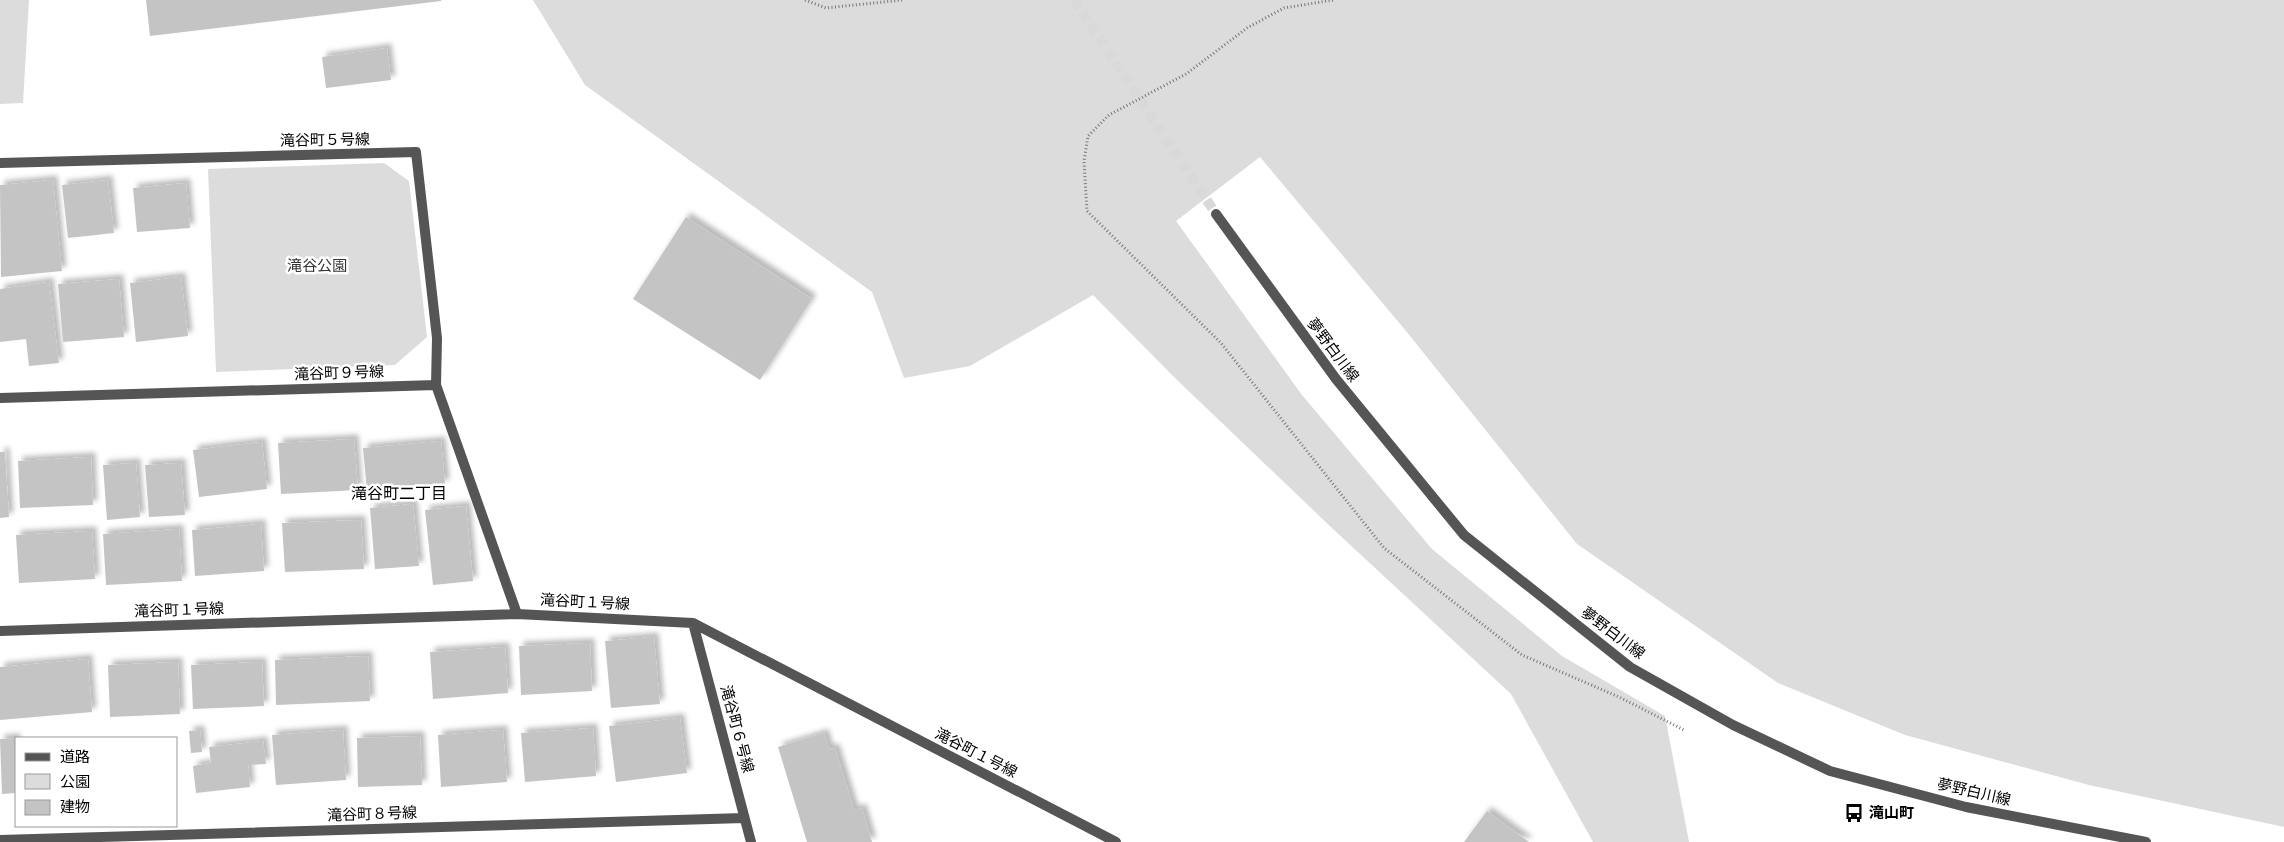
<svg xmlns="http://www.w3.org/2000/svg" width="2284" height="842" font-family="'Work Sans','Noto Sans JP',sans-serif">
<defs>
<filter id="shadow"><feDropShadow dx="4.5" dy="-4.5" stdDeviation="2.5" flood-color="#0004"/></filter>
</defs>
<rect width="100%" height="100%" fill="#fff"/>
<path fill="#dcdcdc" d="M0,0h29l-6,103 -23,1z
M533,0h1751v827l-195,-42 -184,-50 -127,-52 -201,-139 -171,-213 -146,-174 -84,64 126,174 130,154 130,107 103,60 24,126h-96l-82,-148 -178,-165 -158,-151 -82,-83 -123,71 -66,12 -32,-86 -287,-207z
M384,163l25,18 18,156 -32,28 -179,7 -8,-203z"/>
<path fill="#c4c4c4" filter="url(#shadow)" d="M146,0h295v1l-291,35z
M387,48l4,32 -65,8 -4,-31z
M53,180l9,91 -61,6 -1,-92z
M108,180l6,53 -46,5 -6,-53z
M186,183l4,45 -53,4 -4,-44z
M686,217l126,82 -52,81 -127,-81z
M181,277l7,59 -52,6 -6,-59z
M119,279l5,58 -61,5 -5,-58z
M49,282l10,81 -30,3 -3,-27 -26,3v-53z
M354,439l4,51 -77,4 -3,-51z
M441,441l4,43 -78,7 -4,-43z
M262,442l5,47 -68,8 -6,-47z
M0,452h5l4,65 -9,1z
M91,457l2,48 -73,3 -2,-47z
M136,463l4,54 -33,3 -4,-55z
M181,463l4,52 -36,2 -4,-52z
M413,504l6,62 -44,3 -5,-61z
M466,506l7,75 -40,4 -8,-75z
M361,520l3,49 -79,3 -3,-49z
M261,524l3,47 -69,5 -3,-46z
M179,529l3,52 -76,4 -3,-51z
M92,531l3,48 -76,4 -3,-48z
M654,637l6,67 -49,4 -6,-67z
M590,643l2,48 -71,4 -2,-49z
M505,647l3,46 -75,6 -3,-47z
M368,656l2,45 -94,4 -1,-45z
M88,659l4,53 -92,8v-53z
M178,662l2,52 -70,3 -2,-52z
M262,662l2,44 -71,3 -2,-44z
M680,718l7,55 -71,9 -7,-56z
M593,728l3,48 -71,6 -4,-49z
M200,730l2,22 -11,1 -2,-22z
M343,730l3,50 -70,5 -4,-50z
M503,730l4,52 -66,5 -3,-52z
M824,733l5,16 6,-1 19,62 8,-2 10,34h-65l-29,-95z
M420,736l2,49 -64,2 -1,-49z
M16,738v55l-14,1 -2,-55z
M263,741l3,23 -18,1 2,22 -54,6 -3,-27 18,-3 -2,-16z
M1487,811l42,31h-65z"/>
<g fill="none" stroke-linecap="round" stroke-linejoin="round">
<path stroke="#d9d9d9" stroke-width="10" stroke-dasharray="10 5" stroke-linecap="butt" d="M1074,0l142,214"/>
<path stroke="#777" stroke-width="3" stroke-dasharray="1 2.5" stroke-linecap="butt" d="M805,0l21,8 76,-8
M1333,0l-49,8 -37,20 -61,46 -77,41 -21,21 -4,25 3,50 134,132 163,205 138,107 97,42 65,33"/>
<path stroke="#555" stroke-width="10" d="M0,163l416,-11 21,186 -1,47
M0,398l436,-13 81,229
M693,623l58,219
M0,631l517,-17 176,9 423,219
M0,840l744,-22"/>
<path stroke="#555" stroke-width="10" d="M1216,214l120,165 128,156 166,132 103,58 97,46 136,36 180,35"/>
</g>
<defs>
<g id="bus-bare" transform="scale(1.5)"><path d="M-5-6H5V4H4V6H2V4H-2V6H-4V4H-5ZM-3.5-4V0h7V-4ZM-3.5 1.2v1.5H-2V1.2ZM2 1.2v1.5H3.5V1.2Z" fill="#000" stroke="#fff" stroke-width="2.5" paint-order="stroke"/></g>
</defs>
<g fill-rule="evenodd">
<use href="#bus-bare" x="1854" y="813"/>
</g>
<g text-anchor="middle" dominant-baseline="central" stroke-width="5" stroke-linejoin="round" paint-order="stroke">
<g font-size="15" fill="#000" stroke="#fff">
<text transform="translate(325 140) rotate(-1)">滝谷町５号線</text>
<text transform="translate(1333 350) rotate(53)">夢野白川線</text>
<text transform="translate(339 373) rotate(-2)">滝谷町９号線</text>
<text transform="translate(585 602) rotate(3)">滝谷町１号線</text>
<text transform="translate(179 610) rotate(-2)">滝谷町１号線</text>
<text transform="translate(1613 633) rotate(37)">夢野白川線</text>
<text transform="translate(737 729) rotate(75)">滝谷町６号線</text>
<text transform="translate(976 753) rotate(27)">滝谷町１号線</text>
<text transform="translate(1974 792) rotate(13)">夢野白川線</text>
<text transform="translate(372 814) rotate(-2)">滝谷町８号線</text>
</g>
<g font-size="15" fill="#333" stroke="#fff">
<text x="317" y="266">滝谷公園</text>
</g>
<g font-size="15" font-weight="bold" fill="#000" stroke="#fff" text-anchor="start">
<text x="1869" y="813">滝山町</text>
</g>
<g font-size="16" fill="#000" stroke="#fff">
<text x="399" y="493">滝谷町二丁目</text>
</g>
</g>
<rect x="15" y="737" width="162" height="90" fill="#ffffff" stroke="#999999"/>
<rect x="25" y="753" width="25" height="8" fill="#555555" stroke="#999999"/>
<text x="60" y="762" font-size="15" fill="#000000">道路</text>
<rect x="25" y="774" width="25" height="15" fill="#dcdcdc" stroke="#999999"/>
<text x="60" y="787" font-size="15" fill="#000000">公園</text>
<rect x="25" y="800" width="25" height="15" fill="#c4c4c4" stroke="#999999"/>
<text x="60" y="812" font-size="15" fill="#000000">建物</text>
</svg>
